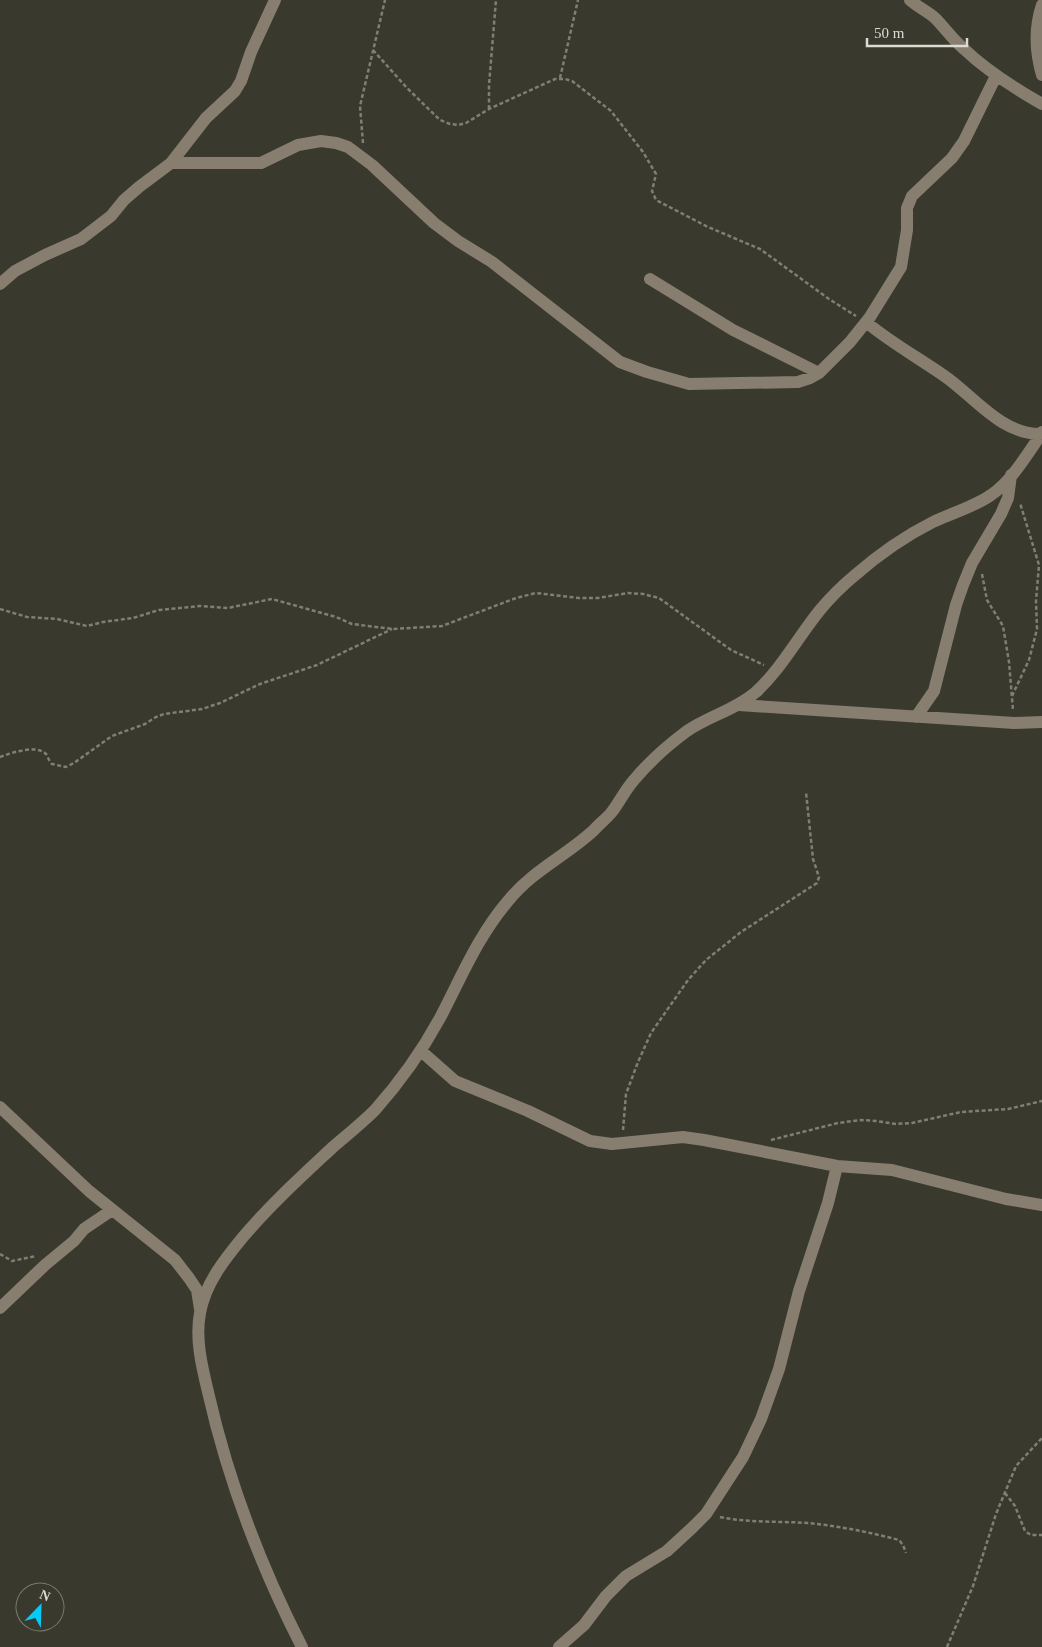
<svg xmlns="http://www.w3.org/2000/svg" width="1042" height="1647" font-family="'Times New Roman',serif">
<rect width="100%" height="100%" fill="#39392d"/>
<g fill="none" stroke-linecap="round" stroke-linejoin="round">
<path stroke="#7f7f75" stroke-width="2.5" stroke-dasharray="4 2.5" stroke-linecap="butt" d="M373,50l34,38 33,32 10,4 8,1 8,-2 23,-14 66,-30h10l7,2 39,30 32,41 13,22 -4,17 4,9 52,27 52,22 69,50 27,17
M560,78l18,-78
M489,109v-24l7,-85
M363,143l-3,-37 25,-106
M982,574l5,26 16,26 6,36 4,48
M0,609l27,8 30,2 30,7 16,-4 30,-4 26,-8 41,-4 28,2 44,-9 64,18 16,7 41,5 49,-3 74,-28 20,-5 43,5h19l30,-5 15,1 16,4 72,52 33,15
M1012,696l17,-36 8,-31 -1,-28 3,-36 -19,-62
M0,757c11,-4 36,-13 46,-3 2,3 3,7 6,10l14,3 8,-4 38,-27 33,-12 11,-7 8,-3 38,-5 18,-6 40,-19 57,-19 75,-36
M623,1130l3,-36 12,-32 13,-29 37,-53 18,-20 35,-28 76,-49 2,-6 -6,-18 -7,-67
M771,1140l67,-17 23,-3 15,1 20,3 16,-1 49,-11 47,-3 34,-8
M0,1254l12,7 24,-5
M1005,1493l10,13 10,25 6,4h11
M720,1517c29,6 59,4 88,6 30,3 61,9 91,17l4,5 3,8
M947,1647l26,-61 23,-72 20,-48 26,-28"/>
<path stroke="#877e6f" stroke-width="12" d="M910,0c8,7 18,12 25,18 10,10 18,22 29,31 23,22 50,39 78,55
M1042,5c-8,24 -7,46 0,70
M171,163h90l37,-18 23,-4 15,2 12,4 24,18 62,58 24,18 34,21 128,100 27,10 42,12 109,-2 12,-4 9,-5 31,-31 20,-25 31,-50 6,-37v-22l5,-12 40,-38 12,-17 32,-65
M650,279l83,51 86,43
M0,284l15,-13 30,-16 36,-16 30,-23 13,-16 15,-13 32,-24 35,-45 29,-27 6,-10 10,-29 24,-52
M866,322c24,20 51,35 77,53 30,20 57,59 97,59l2,-2
M739,705l275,18 28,-1
M916,717l18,-26 22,-86 7,-20 9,-22 29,-49 7,-16 3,-23
M421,1051l34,30 73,30 62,30 22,3 71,-7 21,3 133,26 55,4 114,29 36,6
M0,1107l89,84 86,69 14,18 8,12 3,19
M0,1308l45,-43 29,-24 10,-12 28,-19
M302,1647c-41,-80 -74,-167 -94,-255 -6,-25 -13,-53 -8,-79 5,-29 24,-53 43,-76 27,-32 59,-61 90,-90 14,-12 29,-24 42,-37 25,-28 47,-59 65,-92 21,-40 38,-82 68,-117 25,-31 58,-45 86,-71 5,-6 12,-11 17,-17 8,-10 14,-23 23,-33 15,-18 34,-35 53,-49 22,-15 48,-21 69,-39 26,-24 42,-55 64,-82 10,-12 22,-24 34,-34 24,-21 51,-40 79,-54 19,-9 41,-15 58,-27 20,-13 37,-42 51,-62
M559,1647l25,-22 22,-29 20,-20 41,-25 26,-24 13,-13 37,-57 18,-38 18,-50 20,-78 29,-88 9,-37"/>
</g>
<g transform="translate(40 1607) rotate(23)"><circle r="24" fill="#39392d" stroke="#7a7a6f"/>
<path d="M0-4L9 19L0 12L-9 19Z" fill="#04cbf9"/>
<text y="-8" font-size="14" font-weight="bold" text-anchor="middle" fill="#dbdbd3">N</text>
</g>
<path d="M867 38v8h100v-8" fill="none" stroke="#dbdbd3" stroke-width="2.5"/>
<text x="874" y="38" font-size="15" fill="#dbdbd3" stroke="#39392d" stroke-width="4" paint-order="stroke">50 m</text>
</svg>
